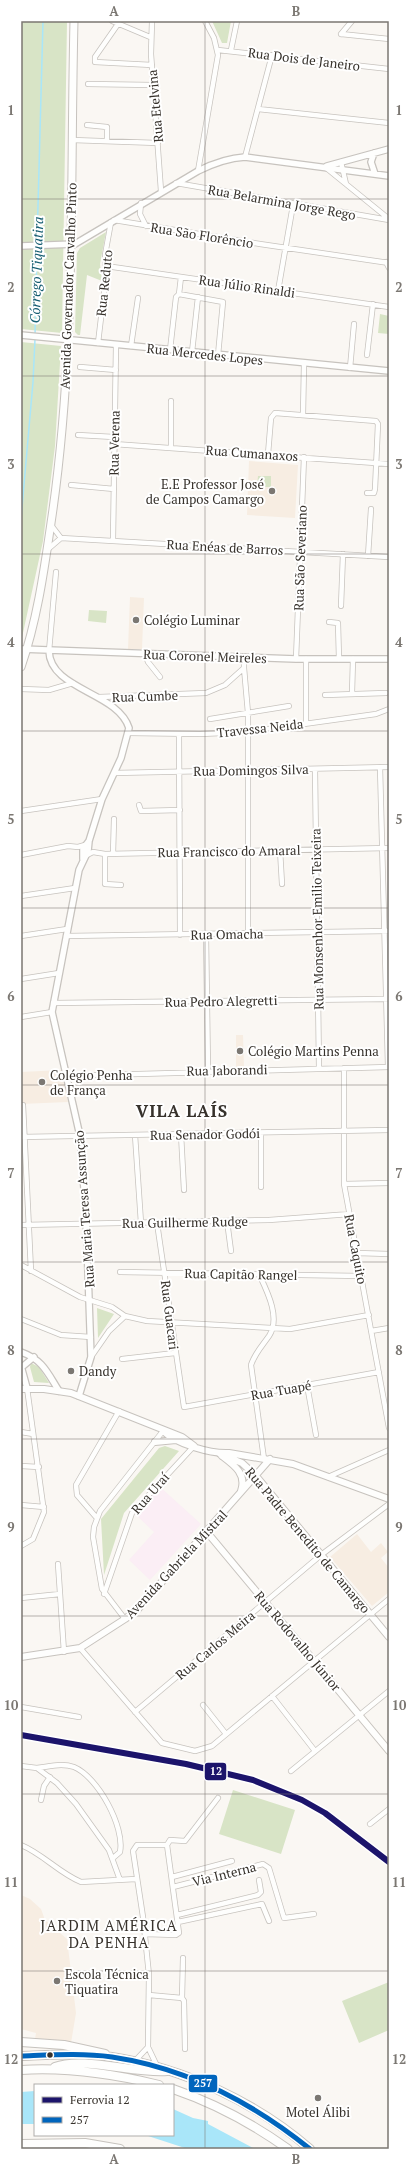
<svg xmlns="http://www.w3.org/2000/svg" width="410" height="2170" font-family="'PT Serif',serif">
<rect width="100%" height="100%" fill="#faf7f3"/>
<path fill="#fbeef5" d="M159,1486l42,38 -51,56 -21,-20 25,-28 -20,-19z"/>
<path fill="#f7ede2" d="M249,461l49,4 -3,53 -48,-3z
M130,597l14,1 -2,51h-14z
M236,1035h7l1,33h-8z
M61,1070l7,32 -47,2v-32z
M357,1534l14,18 10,-9 7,9 -7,6 8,10v24l-17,14 -42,-49z
M21,1895l9,4 11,10 4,11 22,19 9,74 -5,30 -36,-4 1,-6 -15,-4z"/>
<path fill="#d8e4c6" d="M21,21h46l-5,312 -41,-4z
M212,21h19l-4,22h-5z
M106,232l-6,32 2,17 -15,-6 -7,60h-2l-3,-3 2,-79 3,-5z
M380,314l9,2v18l-11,-1z
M21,342l40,4 -6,100 -12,95 -22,101z
M258,476h13v11h-14z
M89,610l18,1 -1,12 -18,-2z
M97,1308l17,6 -16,24z
M31,1363l8,4 10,16 -15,-1 -4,-15z
M165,1446l14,5 -55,62 -20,62 -3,-56 58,-71z
M233,1790l62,20 -14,44 -62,-20z
M389,1982v48l-30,13 -17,-42z"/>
<path fill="#a9e6f9" d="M35,2091v33h-14v-32z
M173,2109l20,9 15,3v3l47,25h-67l-43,-14h28z"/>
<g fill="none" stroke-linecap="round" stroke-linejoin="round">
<path stroke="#a9e6f9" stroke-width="1.5" d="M37,243l6,-222
M35,335l2,-88
M21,519l12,-137 2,-43"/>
<g stroke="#c7c3be" stroke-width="6">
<path id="minor" d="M112,21l38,16
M152,21l-1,33 10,137
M118,24l-23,33v5l57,3
M341,34l48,5
M341,34l11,-13
M218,50l171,19
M231,50l6,-29
M88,84l65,1
M258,109l131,14
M87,125l20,2v14
M72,140l86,3
M245,157l27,-102
M341,162l5,22
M325,167l64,52
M198,171l20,-116 -4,-17 -9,-17
M176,183l213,37
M141,203l-1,11 6,12
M114,220l146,24 129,19
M386,262l3,6
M106,266l283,41
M278,291l15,-86
M179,294l2,-17
M98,343l8,-67 -1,-21 6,-33
M131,346l7,-48
M170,350l6,-53 3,-3 44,8 -5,53
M192,352l6,-55
M367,355l6,-51
M80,367l36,3
M350,368l4,-44
M303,415l1,-51
M78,435l36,2
M114,444l275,20
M171,447v-46
M268,454l3,-36 4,-5 101,8 2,3 -3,65 -1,4h-7
M71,485l43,4
M51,525l10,13
M113,540l3,-195
M47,550l14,-12 328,19
M368,556l3,-47
M341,606l2,-52
M329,622l9,1 1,36
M49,651l7,-79
M145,654l3,8 12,15
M296,659l8,-202
M306,659v65
M244,668l4,45v221
M21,689l28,1 24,-7
M352,693l1,-34
M325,695l61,-2
M99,697l107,-4 19,-8 19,-17v-11
M210,719l79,-13
M129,733l71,1 47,-2 129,-18 13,-5
M179,734l1,201
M380,767l8,300
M315,769l4,300
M114,773l275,-6
M139,805l2,6 39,-1
M21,811l81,-12
M280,850l2,34
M105,854v30l16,1
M113,854l1,-35
M21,855l47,-9 10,1 7,-2
M87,855l6,-3 12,2 284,-6
M21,896l54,-8
M206,935l2,135
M21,936l46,-7
M66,936l323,-5
M21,979l38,-6
M53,1003l336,-4
M21,1017l31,-5
M344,1068v116l45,244
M66,1076l323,-9
M23,1105l8,166
M261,1133v54
M181,1134l3,56
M135,1135l6,88
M21,1137l368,-7
M344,1184l45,-1
M227,1221l4,30
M157,1223l27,184 195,-35
M21,1225l248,-5 81,-6
M357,1253l32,1
M21,1265l59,32 32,10 13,9 22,5 143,8 79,-14
M120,1272l242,4
M259,1274c8,17 22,44 10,62 -7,10 -14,17 -18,29l13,94
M21,1319l40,16 30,2
M371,1331l18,-3
M91,1357l18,-26 16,-15
M122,1359l53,-6
M307,1385l9,50
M21,1432l12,2
M21,1466l18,1
M328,1477l61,-27
M21,1505l23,2
M96,1517l-19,-22 -1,-10 43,-74
M21,1546l12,-7 11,-27 -17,-124
M58,1564l6,88
M104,1594l28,-81 62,-67
M21,1598l39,-4
M125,1619l-23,-30 -9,-52 1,-10 6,-16 63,-80
M80,1648l82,95 33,8 17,-5 177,-147
M272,1696l43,55
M203,1705l23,29
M21,1707l58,10
M135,1712l186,-157 68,-51
M21,1766l16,2 20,15 19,21 33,46 11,30
M37,1768c12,-2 26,-5 37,-1 24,10 51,60 46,85l-7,6
M291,1771l98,-80
M41,1800l3,-14 6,-9
M370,1824l19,-15
M21,1845c22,9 38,28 60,37l55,-3
M167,1845l3,-5 15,1 33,-43
M172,1877l60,-16
M173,1887l90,-23 6,4 15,50 30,-4
M177,1915l81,-20 3,-3 -2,-12
M178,1922l84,-18 7,17
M145,1934l31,1 3,-2 -12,-88
M149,1995l33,3 2,3 1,48
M182,1998l1,-40
M134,2062l14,-15
M157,2066l-9,-19 1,-72 -6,-58 -10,-66 4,-6h30"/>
</g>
<g stroke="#c7c3be" stroke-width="8">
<path id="tertiary" d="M374,153l-3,9 4,12
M327,166l62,-17
M21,246l54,-2 123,-73c16,-8 30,-13 47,-14l144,19
M21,335l368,36
M21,649l275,10h93
M49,651c1,39 69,41 80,77l-8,30 -19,41 -13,42 -1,10 -9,19 -27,142 28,124 6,79 5,142 -12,39
M83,859v-10l6,-8
M21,1352c22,8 26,20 38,39
M21,1366l6,22
M22,1367l12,-10"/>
</g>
<g stroke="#c7c3be" stroke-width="8">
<path id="secondary" d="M21,1389h23l27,4 111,44 12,9
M163,1431c13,13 48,23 66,22l64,11 96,35
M155,1442l21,-2
M220,1454l22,9 14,13 133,161
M222,1456c12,9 25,18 19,35
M206,1531l183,220
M21,1657l59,-9 45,-29 13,-10 132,-150"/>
</g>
<g stroke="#c7c3be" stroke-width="9">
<path id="primary" d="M21,667c16,-46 23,-96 30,-144 25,-166 19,-334 23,-502"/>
</g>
<g stroke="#c7c3be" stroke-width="10">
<path id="trunk" d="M21,2042l43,3 41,9
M21,2056c30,-1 61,-3 91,1 71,11 144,45 198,92"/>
</g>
<g stroke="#c7c3be" stroke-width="10">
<path id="motorway" d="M55,2067c28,-11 81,7 112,4
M21,2070c47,-3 93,4 138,15
M173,2089c41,14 80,35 115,60
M21,2144l64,-1 35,6"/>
</g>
<use href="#minor" stroke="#fefefd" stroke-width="4.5"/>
<use href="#tertiary" stroke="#fefefd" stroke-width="5.5"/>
<use href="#secondary" stroke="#fefefd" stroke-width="6"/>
<use href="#primary" stroke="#fefefd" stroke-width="7"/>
<use href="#trunk" stroke="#fefefd" stroke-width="8"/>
<use href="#motorway" stroke="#fefefd" stroke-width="8"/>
<g stroke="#fff" stroke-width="8">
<path id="bus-1" d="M21,2056c30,-1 61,-3 91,1 74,11 141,46 198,92"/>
</g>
<use href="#bus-1" stroke="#0065bd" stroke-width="5"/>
<g stroke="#fff" stroke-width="9">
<path id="rail-1" d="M21,1735l165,29 67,16 49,20 23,13 64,49"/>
</g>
<use href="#rail-1" stroke="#1c146b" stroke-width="6"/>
</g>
<path fill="none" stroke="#7b7772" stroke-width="1" stroke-opacity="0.55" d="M205,21v2128M21,199h368M21,376h368M21,554h368M21,731h368M21,908h368M21,1085h368M21,1262h368M21,1439h368M21,1616h368M21,1794h368M21,1971h368"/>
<g fill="#7b7772" stroke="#fff" stroke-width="1.5">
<circle cx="272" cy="491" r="4"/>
<circle cx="136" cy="620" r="4"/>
<circle cx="240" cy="1051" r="4"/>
<circle cx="42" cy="1082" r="4"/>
<circle cx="71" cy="1371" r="4"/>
<circle cx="57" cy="1981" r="4"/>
<circle cx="318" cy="2098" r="4"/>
</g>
<circle fill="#37322c" stroke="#fff" stroke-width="1.5" cx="50" cy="2055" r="3.5"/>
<g text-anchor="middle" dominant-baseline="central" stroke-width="4" stroke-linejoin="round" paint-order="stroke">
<g font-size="13" fill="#37322c" stroke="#fff">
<text transform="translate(304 59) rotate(7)">Rua Dois de Janeiro</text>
<text transform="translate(155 106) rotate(-95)">Rua Etelvina</text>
<text transform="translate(282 202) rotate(10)">Rua Belarmina Jorge Rego</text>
<text transform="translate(202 235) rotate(9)">Rua São Florêncio</text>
<text transform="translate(104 283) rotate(-84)">Rua Reduto</text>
<text transform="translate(68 286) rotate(-88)">Avenida Governador Carvalho Pinto</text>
<text transform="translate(247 286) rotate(8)">Rua Júlio Rinaldi</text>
<text transform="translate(205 354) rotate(6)">Rua Mercedes Lopes</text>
<text transform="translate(114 443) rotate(-89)">Rua Verena</text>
<text transform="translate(252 453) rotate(4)">Rua Cumanaxos</text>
<text transform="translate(225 547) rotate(3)">Rua Enéas de Barros</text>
<text transform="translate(300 558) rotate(-88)">Rua São Severiano</text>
<text transform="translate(205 656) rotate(2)">Rua Coronel Meireles</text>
<text transform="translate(145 696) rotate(-2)">Rua Cumbe</text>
<text transform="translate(260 728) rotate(-6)">Travessa Neida</text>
<text transform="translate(251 770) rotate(-1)">Rua Domingos Silva</text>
<text transform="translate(229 851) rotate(-1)">Rua Francisco do Amaral</text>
<text transform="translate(317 919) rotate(-91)">Rua Monsenhor Emilio Teixeira</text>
<text transform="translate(227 934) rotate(-1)">Rua Omacha</text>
<text transform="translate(221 1001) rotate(-1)">Rua Pedro Alegretti</text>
<text transform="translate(227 1070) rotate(-1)">Rua Jaborandi</text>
<text transform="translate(205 1134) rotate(-1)">Rua Senador Godói</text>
<text transform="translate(84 1209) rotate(-94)">Rua Maria Teresa Assunção</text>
<text transform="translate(185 1222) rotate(-1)">Rua Guilherme Rudge</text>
<text transform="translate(356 1249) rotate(79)">Rua Caquito</text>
<text transform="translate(241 1274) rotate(1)">Rua Capitão Rangel</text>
<text transform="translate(170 1315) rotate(83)">Rua Guacari</text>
<text transform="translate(281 1390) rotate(-10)">Rua Tuapé</text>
<text transform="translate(150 1493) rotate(-49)">Rua Uraí</text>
<text transform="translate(308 1540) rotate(50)">Rua Padre Benedito de Camargo</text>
<text transform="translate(176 1564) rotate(-47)">Avenida Gabriela Mistral</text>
<text transform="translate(298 1641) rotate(50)">Rua Rodovalho Júnior</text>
<text transform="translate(215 1645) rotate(-40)">Rua Carlos Meira</text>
<text transform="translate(224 1874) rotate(-14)">Via Interna</text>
</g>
<g font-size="13" fill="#37322c" stroke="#fff" text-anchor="start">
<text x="264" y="484" text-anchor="end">E.E Professor José<tspan x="264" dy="15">de Campos Camargo</tspan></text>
<text x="144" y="620">Colégio Luminar</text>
<text x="248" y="1051">Colégio Martins Penna</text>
<text x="50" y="1075">Colégio Penha<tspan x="50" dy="15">de França</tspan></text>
<text x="79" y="1371">Dandy</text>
<text x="65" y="1974">Escola Técnica<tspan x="65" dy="15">Tiquatira</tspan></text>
<text x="318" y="2112" text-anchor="middle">Motel Álibi</text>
</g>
<g font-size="14" font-style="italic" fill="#155d71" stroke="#fff">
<text transform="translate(36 270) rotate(-88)">Córrego Tiquatira</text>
</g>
<g font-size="15" letter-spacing="1" fill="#37322c" stroke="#fff">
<text x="109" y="1925">JARDIM AMÉRICA<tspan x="109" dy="17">DA PENHA</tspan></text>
</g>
<g font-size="17" font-weight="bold" letter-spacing="1" fill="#37322c" stroke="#fff">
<text x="182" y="1110">VILA LAÍS</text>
</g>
</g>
<g stroke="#fff" stroke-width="1.5">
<rect x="204" y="1762" width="23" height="19" rx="4" fill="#1c146b"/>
<rect x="188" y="2074" width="30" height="19" rx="4" fill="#0065bd"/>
</g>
<g font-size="11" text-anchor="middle" font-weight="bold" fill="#fff">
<text x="216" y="1775">12</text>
<text x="203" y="2087">257</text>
</g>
<rect width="410" height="2170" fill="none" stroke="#ffffff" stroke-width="44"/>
<rect x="34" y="2084" width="140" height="52" fill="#ffffff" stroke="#afadab"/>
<rect x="42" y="2097" width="20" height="6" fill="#1c146b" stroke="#afadab"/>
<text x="70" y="2104" font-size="12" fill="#37322c">Ferrovia 12</text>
<rect x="42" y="2117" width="20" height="6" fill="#0065bd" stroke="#afadab"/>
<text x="70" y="2124" font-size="12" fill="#37322c">257</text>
<rect x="22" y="22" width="366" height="2126" fill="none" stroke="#7b7772" stroke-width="1.5"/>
<g font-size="13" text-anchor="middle" font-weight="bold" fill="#7b7772">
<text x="114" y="16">A</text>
<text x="296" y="16">B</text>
<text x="11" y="115">1</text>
<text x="399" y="115">1</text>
<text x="11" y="292">2</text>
<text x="399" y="292">2</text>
<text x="11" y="469">3</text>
<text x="399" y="469">3</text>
<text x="11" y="647">4</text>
<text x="399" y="647">4</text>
<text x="11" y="824">5</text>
<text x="399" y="824">5</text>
<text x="11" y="1001">6</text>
<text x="399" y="1001">6</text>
<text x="11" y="1178">7</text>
<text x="399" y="1178">7</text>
<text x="11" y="1355">8</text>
<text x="399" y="1355">8</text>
<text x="11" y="1532">9</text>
<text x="399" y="1532">9</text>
<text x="11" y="1710">10</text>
<text x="399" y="1710">10</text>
<text x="11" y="1887">11</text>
<text x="399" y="1887">11</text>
<text x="11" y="2064">12</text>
<text x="399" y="2064">12</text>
<text x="114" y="2164">A</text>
<text x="296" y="2164">B</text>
</g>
</svg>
